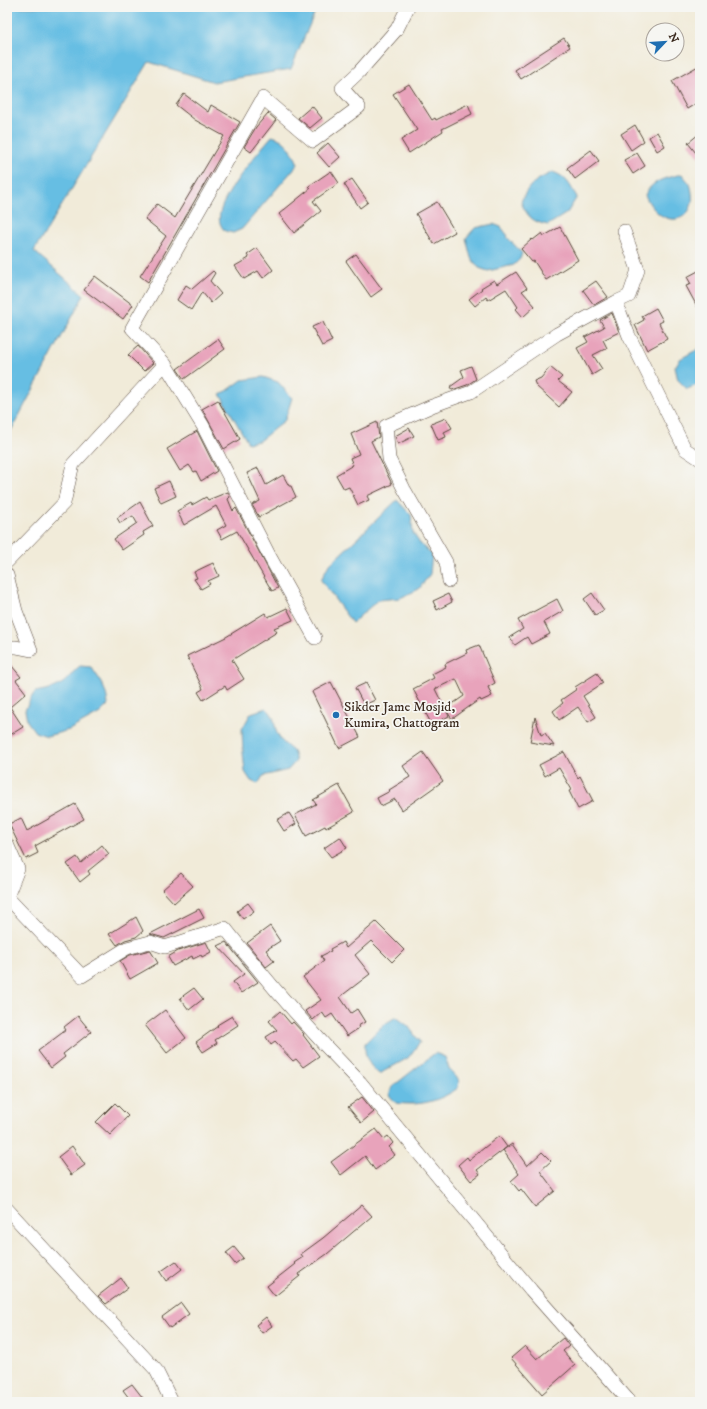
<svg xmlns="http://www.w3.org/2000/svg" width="707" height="1409" font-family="'IM FELL DW Pica',serif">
<rect width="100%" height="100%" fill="#f6f6f2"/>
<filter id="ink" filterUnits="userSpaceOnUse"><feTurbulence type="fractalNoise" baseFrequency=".025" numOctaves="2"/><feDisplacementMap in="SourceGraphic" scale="8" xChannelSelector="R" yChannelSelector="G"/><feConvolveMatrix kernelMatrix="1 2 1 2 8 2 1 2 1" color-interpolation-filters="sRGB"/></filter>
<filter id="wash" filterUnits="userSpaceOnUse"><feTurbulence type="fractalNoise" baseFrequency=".012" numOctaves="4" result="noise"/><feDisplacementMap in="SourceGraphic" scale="16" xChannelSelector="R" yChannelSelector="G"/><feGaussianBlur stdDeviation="0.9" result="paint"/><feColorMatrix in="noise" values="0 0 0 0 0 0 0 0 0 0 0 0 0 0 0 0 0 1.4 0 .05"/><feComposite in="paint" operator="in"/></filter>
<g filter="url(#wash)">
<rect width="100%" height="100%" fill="#f1ebd9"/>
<path fill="#66bee3" stroke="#507480" d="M7,7h310l-26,62 -77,13 -65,-20 -115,189 50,44 -77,143z
M272,136c14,3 21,15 26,28l-56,65 -9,4 -8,-2c-2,-2 -4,-5 -5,-8 -7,-19 39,-72 52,-87z
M553,172c14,5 16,12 24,25l-10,16 -19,12c-16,-3 -21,-9 -27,-23 8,-19 14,-21 32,-30z
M682,174c2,3 6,7 8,10 2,5 3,14 2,19 -4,17 -21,21 -34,10 -6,-5 -10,-11 -13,-18 7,-15 21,-17 37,-21z
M493,224l8,3 7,9 -1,1 15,16 -2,6 -6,6 -26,6 -9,-3 -8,-10 -5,-20 9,-10z
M700,348v36l-13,5 -9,-9 -3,-13 5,-8z
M263,377l15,5 14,16 -7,22 -26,21 -11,2 -28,-49 7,-3 15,-11z
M397,500l14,15 2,18 8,12 11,9 -2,20 -11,15 -19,9 -22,2 -26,23 -31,-43 7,-14z
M80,666l11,1c9,12 16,23 17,38l-8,8 -31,17 -22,6 -12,-4 -8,-11 -2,-11 6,-12 4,-6c9,-2 19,-3 26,-8 7,-4 12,-13 19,-18z
M266,708c12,10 6,18 13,29 4,6 9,10 14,14l3,10 -8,9 -25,6 -5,8 -7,-3 -6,-9 -2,-19 -1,-24 9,-16z
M396,1017l12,9 12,16 -12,16 -29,16c-10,-9 -15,-16 -14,-31l18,-18z
M435,1053l10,4 4,12 10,11 -1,8c-20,14 -38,18 -62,15l-7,-8 3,-8z"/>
<g id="blocks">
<path fill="#e8a3bb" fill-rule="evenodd" d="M564,38l6,9 -49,32 -6,-9z
M700,65v36l-13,8 -15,-28z
M409,84l23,36 3,-2 1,2 32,-16 4,10 -30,15 1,2 -34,22 -8,-13 16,-10 -24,-36z
M184,94l24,18 3,-7 29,17 -92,160 -8,-6 26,-40 -21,-17 12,-15 18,14 49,-82 -29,-16 -19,-15z
M312,106l10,12 -12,10 -12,-10z
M268,113l8,7 -25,32 -7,-5 12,-20z
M635,125l9,16 -13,9 -10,-16z
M657,132l8,14 -8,5 -8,-14z
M700,133v25l-12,-15z
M328,143l12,14 -11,10 -12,-14z
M591,150l8,11 -24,18 -8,-11z
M637,153l8,13 -12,8 -9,-14z
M331,171l8,12 -26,18 8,10 -27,22 -15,-19 32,-26 -2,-2z
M352,179l16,23 -8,6 -16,-24z
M437,202l18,30 -21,12 -18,-30z
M560,227l18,33 -32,20 -12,-19 -2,1 -11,-13 11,-10 1,1 9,-7 2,3z
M257,248l16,22 -10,8 -5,-7 -14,8 -9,-13 14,-8 -2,-3z
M356,254l26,35 -11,8 -25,-36z
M700,270v42l-14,-26 5,-2 -4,-7z
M213,271l2,2 -5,8 11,13 -10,9 -9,-11 -11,18 -14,-10 9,-15 6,4z
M516,272l11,16 -5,3 13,15 -12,11 -7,-8 2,-2 -12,-18 -18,11 -2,-3 -11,9 -6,-7 13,-10 -1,-1 13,-8 3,4z
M95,276l38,29 -10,14 -39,-29z
M596,281l12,16 -14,8 -11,-15z
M656,308l7,13 -4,2 8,16 -20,11 -12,-25 9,-5 -2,-4z
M612,313l7,19 -16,8 4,8 -14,7 9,14 -10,6 -15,-27 11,-6 -3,-5 19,-10 -4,-7z
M323,322l9,19 -10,5 -10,-19z
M218,339l7,10 -41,30 -7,-10z
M138,346l15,17 -9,8 -16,-16z
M471,366l5,13 -9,6 -15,5 -2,-3 14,-10 -3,-7z
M550,367l12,10 -4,4 14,11 -13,15 -23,-21 -2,-5 7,-3z
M218,400l22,39 -16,10 -22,-40z
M446,418l6,10 -8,4 2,5 -8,3 -7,-16z
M377,422l2,15 -8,4 21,43 -25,12 2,4 -11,5 -9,-18 -5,2 -8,-14 17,-10 -3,-7 9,-4 -8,-20z
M409,428l5,8 -16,8 -3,-8z
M197,431l20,40 -16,10 -5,-10 -2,1 -5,-7 -9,6 -13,-22z
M258,468l8,17 17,-10 6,11h2l5,11 -37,20 -7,-12 8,-4 -13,-28z
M169,481l7,15 -15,7 -7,-15z
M228,492l2,5 -2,2 5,12 3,-3 42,80 -6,3 -35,-60 -15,8 -5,-9 9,-5 -10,-19 -32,19 -7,-14 14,-8 1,2 14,-8 2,3z
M140,502l13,24 -10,6 1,3 -22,15 -8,-11 23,-16 -4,-7 -13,7 -3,-5z
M213,563l6,13 -11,5 2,3 -9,5 -7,-10 3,-1 -3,-6z
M592,593l12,17 -9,5 -11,-16z
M448,594l4,8 -15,8 -4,-9z
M557,599l6,12 -19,11 6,12 -19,10 -4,-7 -12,8 -5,-8 13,-8 -5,-9z
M287,608l6,12 -19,8 3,4 -45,28 12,19 -17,11 -2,-4 -22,14 -5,-8 5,-3 -16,-33 39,-19 39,-24 3,4z
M479,645l16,38 -7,4 4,9 -11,5 -1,-2 -28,20 -6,-9 3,6 -17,9 -19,-36 21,-11 -2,-4 14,-7 -1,-3 22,-11 -1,-3zM456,679l8,17 -19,13 -10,-20z
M7,660l14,17 -5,3 10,13 -16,14 13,20 -16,10z
M597,673l6,10 -20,13 13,21 -8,5 -10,-15 -19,13 -6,-9 10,-8 -2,-3 16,-11 -2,-2z
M331,682l29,55 -21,11 -27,-56z
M366,683l9,17 -11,5 -9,-17z
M535,717l6,18 4,-2 9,13 -24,-4z
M423,752l20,29 -41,29 -7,-11 -14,7 -4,-8 13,-7 -1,-1 21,-13 -7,-11z
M564,752l14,26 2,-2 13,25 -15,8 -9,-18 3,-1 -13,-22 -14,8 -6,-11z
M339,785l15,27 -28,16 -1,-2 -19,10 -11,-21 21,-11 -3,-4z
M75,804l9,15 -49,27 3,7 -12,6 -17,-35 12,-6 6,13z
M289,813l7,11 -12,7 -7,-11z
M340,837l7,11 -16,9 -7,-9z
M102,845l7,9 -21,17 2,3 -10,8 -13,-18 10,-7 4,6z
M181,873l12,13 -19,17 -12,-13z
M248,903l6,8 -11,8 -6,-8z
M199,909l5,9 -40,20 -14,-4z
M136,917l7,14 -7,6 -11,3 -8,5 -8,-11z
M376,922l28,28 -12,12 -21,-21 -16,14 15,19 -30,23 11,16 6,-4 8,13 -7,4 1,2 -12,8 -15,-22 -6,4 -4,-6 -9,8 -8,-9 16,-11 -18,-23 21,-16 -3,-5 10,-5 -1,-2 13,-7 3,6z
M270,926l10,15 -14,9 8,11 -8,6 -19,-24z
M206,942l5,10 -9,5 -1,-2 -8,4 -1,-3 -19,10 -5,-9 10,-6z
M226,942l32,40 -17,11 -8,-11 11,-8 -26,-28z
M150,950l8,13 -28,16 -10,-18 10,-6z
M194,988l9,11 -14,11 -9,-12z
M165,1010l21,28 -19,15 -22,-28z
M280,1011l11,13 2,-2 11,12 -1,1 16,21 -16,11 -7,-8 -3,2 -18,-19 -4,3 -5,-8 11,-7 -8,-9z
M78,1016l13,16 -28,22 2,3 -14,11 -13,-17 28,-21 -2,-3z
M232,1016l6,9 -23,15 2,3 -14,9 -7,-10 22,-16 -1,-1z
M362,1097l12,15 -13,11 -13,-16z
M115,1103l13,13 -18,19 -14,-13z
M376,1129l8,10 4,-3 5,7 -4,4 6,8 -20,15 -10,-14 -24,19 -10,-13z
M499,1136l8,11 -30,23 3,4 -9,7 -13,-16 9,-8 2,3z
M512,1144l15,22 15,-14 9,9 -11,10 15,20 -20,16 -14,-18 -2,2 -8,-10 8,-7 -16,-24z
M72,1146l13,19 -14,10 -13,-18z
M362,1205l10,11 -45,38 -28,20 1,2 -25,20 -8,-10 28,-22 -1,-1 9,-6 -2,-3 22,-16z
M234,1247l9,11 -8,6 -9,-11z
M176,1261l6,8 -16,12 -6,-9z
M121,1278l7,10 -22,16 -8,-8z
M181,1303l8,11 -19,14 -8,-11z
M266,1317l6,9 -10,7 -6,-8z
M563,1338l6,8 -6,5 12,14 -33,29 -31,-36 14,-12 12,13z
M132,1384l14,18h-14l-9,-12z"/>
</g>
</g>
<g filter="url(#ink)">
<use href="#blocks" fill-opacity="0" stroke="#56473a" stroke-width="1"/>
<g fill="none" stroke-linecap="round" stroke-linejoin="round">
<g stroke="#56473a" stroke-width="14">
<path id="minor" d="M616,302l13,-6 9,-26 -14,-39
M7,562l57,-59 9,-39 92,-100
M7,575l9,36 15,39 -15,-3h-9
M449,581l-3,-19 -42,-73 -15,-30 -3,-33 46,-20 39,-14 86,-58 59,-32 13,34 56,113 15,10
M315,638l-45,-81 -67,-131 -38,-62 -33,-36 131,-230 50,43 46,-34 -17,-19 17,-16 38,-43 11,-22
M7,844l11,25 -11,28 75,79 45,-28 23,-6 15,5 60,-19c42,54 87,105 135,154l171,208 99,112
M7,1209l149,161 16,32"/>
</g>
<use href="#minor" stroke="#fff" stroke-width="13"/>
</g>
</g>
<circle fill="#1f6fb2" stroke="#f6f6f2" stroke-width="1.5" cx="336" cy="715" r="4"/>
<g text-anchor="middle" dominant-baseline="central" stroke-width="3.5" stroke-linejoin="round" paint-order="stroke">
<g font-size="14" fill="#3b2a1e" stroke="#f6f6f2" text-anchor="start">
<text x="344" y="707">Sikder Jame Mosjid,<tspan x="344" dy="16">Kumira, Chattogram</tspan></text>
</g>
</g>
<rect width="707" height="1409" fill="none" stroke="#f6f6f2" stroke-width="24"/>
<g transform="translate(665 42) rotate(65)"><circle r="19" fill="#f6f6f2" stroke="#aba49d"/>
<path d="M0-3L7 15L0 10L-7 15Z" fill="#1f6fb2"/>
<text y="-6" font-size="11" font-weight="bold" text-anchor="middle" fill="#3b2a1e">N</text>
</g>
</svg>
